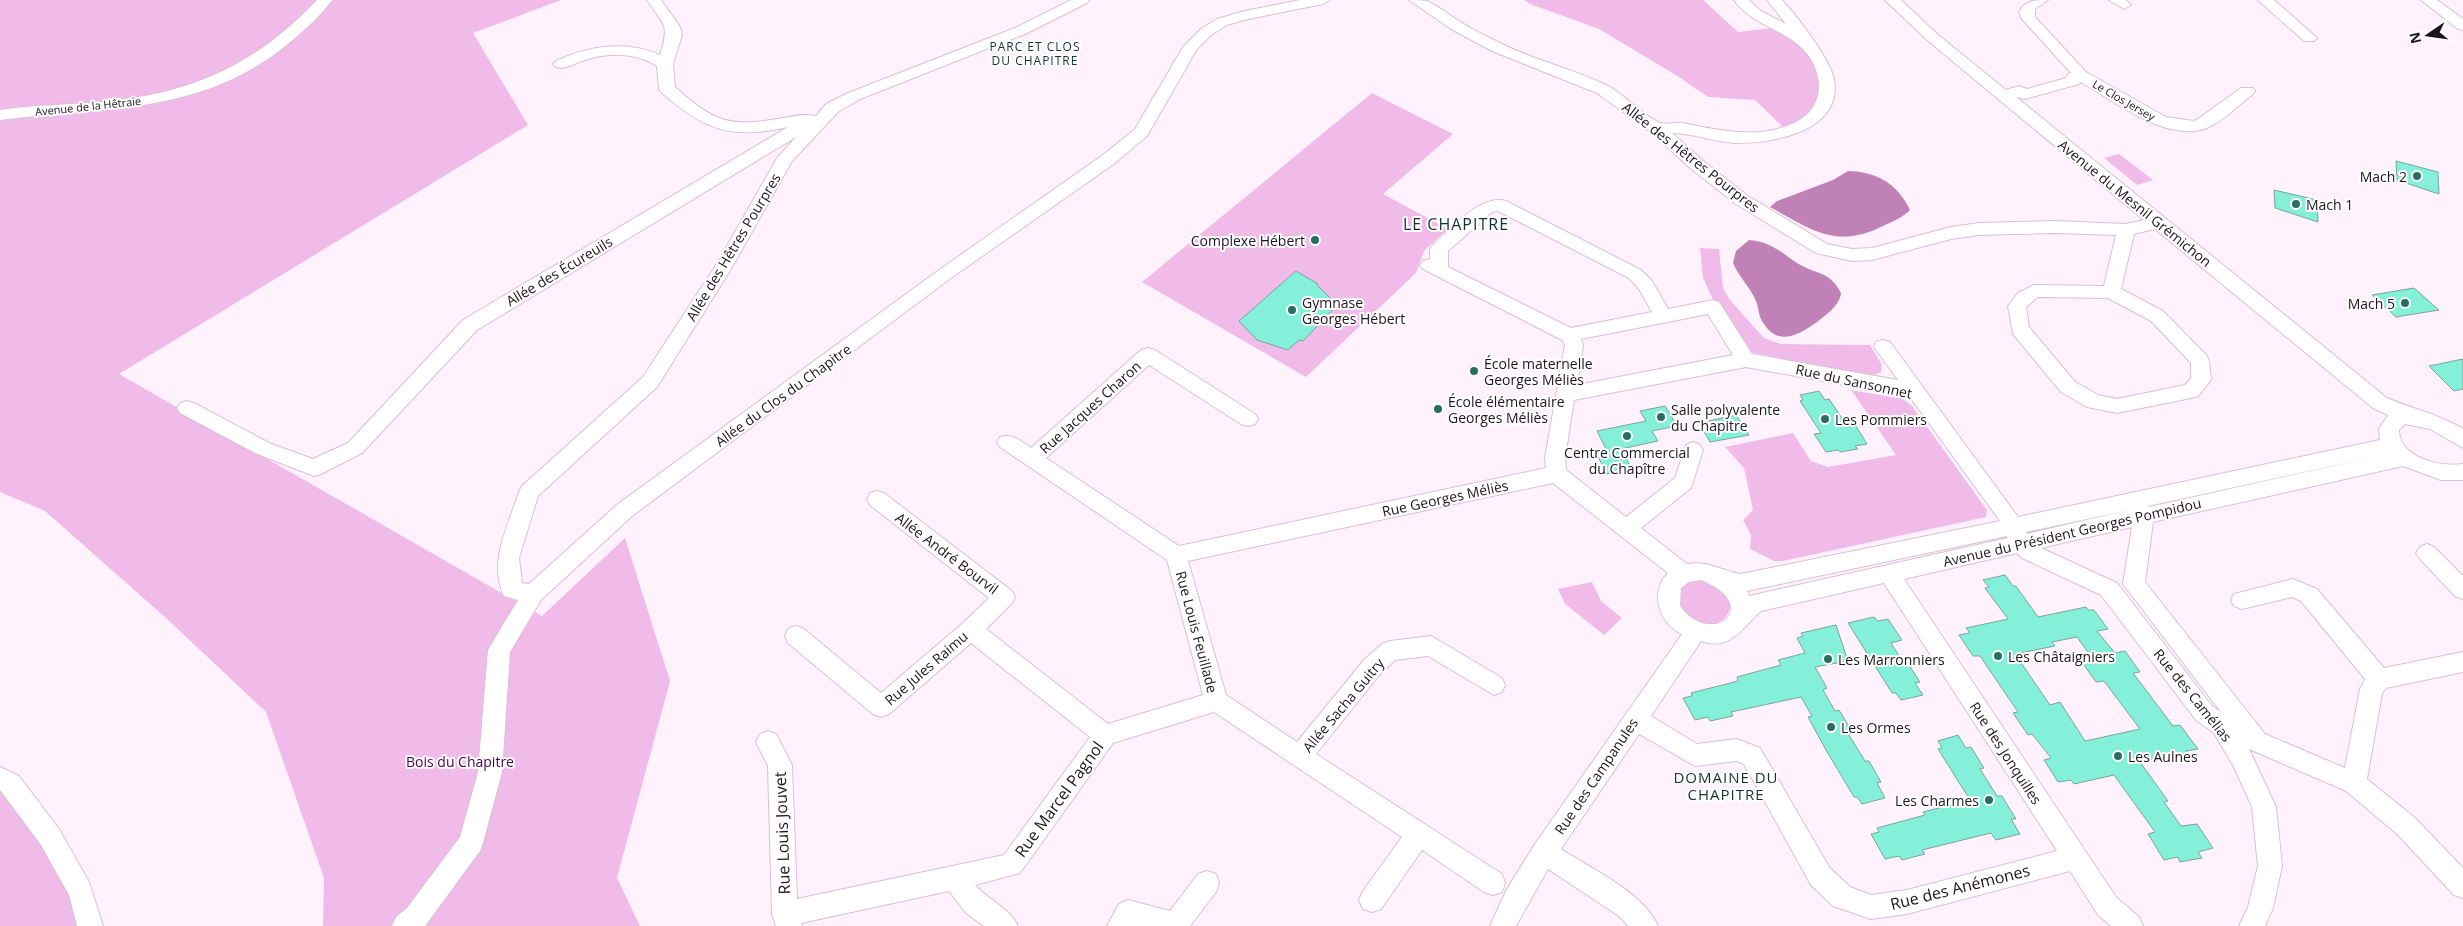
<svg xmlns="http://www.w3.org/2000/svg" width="2463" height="926" font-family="'Open Sans',sans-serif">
<rect width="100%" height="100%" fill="#fff2fd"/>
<path fill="#f0bbe8" d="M0,0h561l-88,33 55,92 -409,249 423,242 83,-78 45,143 -53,197 23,48h-317l1,-48 -58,-166 -99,-93 -122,-108 -45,-19z
M1524,0h179l35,32 34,-4 33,19 15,28 1,21 -7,14 -30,18 -29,-28 -47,-3 -29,-20 -80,-48 -69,-25z
M1372,93l81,41 -70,60 65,35 -24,22 -8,22 -110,104 -164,-95z
M2119,154l34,26 -16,5 -33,-27z
M1700,248l19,1 4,39 6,11 35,39 17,6 89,1 12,20 -1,8 -11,2 -121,-23 -11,-13 4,-2 -27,-33 -12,-26z
M1851,390l52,9 9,7 75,104 -1,7 -203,44h-9l-24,-12 1,-14 -8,-15 10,-10 -9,-42 -19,-21 68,-14 18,28 17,6 68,-12z
M1699,580c66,11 12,79 -21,24l3,-17 8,-6z
M1592,582l9,19 21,17 -18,17 -39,-31 -7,-15z
M0,778l11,6 79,142h-90z"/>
<path fill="#c081b7" d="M1848,171c29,1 49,12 62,39 -7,7 -16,11 -25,15 -48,25 -73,5 -115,-18l7,-6 56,-21z
M1749,240c20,1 32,12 48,23 19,12 32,7 44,30 -1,12 -15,22 -24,29 -19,13 -39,26 -55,-1 -4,-6 -3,-15 -7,-22 -6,-13 -16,-22 -22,-36l3,-12z"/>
<path fill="#85f0da" stroke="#7ba49b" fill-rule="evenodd" d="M2396,161l42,11 1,22 -42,-14z
M2274,190l43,10 1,22 -43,-14z
M1296,271l22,13 -1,1 20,20 -34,36 -4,-1 -11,10 -31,-10 -18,-19z
M2414,288l25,22 -43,7 -24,-22z
M2463,359v30l-9,2 -25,-25z
M1819,391l6,9 4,-1 19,28 8,-1 11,18 -12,2 3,3 -18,3 -2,-2 -12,2 -12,-18 7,-1 -21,-32 3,-1 -3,-5z
M1665,406l12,20 -25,5 6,10 -37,8 11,20 -25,5 -11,-21 11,-2 -10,-20 49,-10 -6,-10z
M1736,415l13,20 -39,7 -11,-19z
M2005,575l8,11h3l22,31 48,-10 2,3h6l14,19 -11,2 18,22 10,-2 15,21 -7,1 40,53 7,-1 18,24 -12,2 3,5 -22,4 -3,-3 -24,5 28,39 -4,1 17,24 16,-2 16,24 -15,4 4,6 -22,4 -2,-5 -14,3 -16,-26 7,-2 -41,-57 -40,9 -3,-4 -13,2 -14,-22 7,-2 -19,-24 -4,1 -15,-22 5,-1 -38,-56h-7l-14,-21 11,-2 -4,-5 42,-9 -23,-31 4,-1 -6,-7zM2077,637l15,21 -11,3 15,21 8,-1 36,48 -55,12 -25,-39 -10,3 -35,-51 40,-8 -3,-4z
M1874,617l4,4 10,-2 14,21 -11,3 12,19h4l13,20 -5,1 8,12 -22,5 -5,-7h-4l-44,-70z
M1836,625l12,36 -33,6 12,21 -4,2 12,21 4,-1 14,23 -4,2 16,26h4l12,21 -4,1 8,15 -23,6 -5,-7h-3l-28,-47 -18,-33 4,-1 -11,-19 -70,15 2,4 -23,5 -2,-4 -13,3 -12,-22 9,-2 -1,-3 47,-12 -1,-4 44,-12 -3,-5 27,-7 -8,-15 6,-2 -2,-3z
M1958,735l8,13 5,-1 13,21 -4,1 17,27h5l14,23h-5l9,15 -24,6 -5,-7 -69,17 3,4 -23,6 -3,-4 -14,3 -14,-25 8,-2 -2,-4 48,-13 -2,-3 47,-12 -32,-51 4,-1 -4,-7z"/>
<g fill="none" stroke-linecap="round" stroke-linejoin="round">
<g stroke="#dbbed6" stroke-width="2">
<path id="minor" d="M317,0h15c-10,14 -24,27 -37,38 -89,78 -187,68 -295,82v-10c34,-5 68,-5 102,-8 91,-9 152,-36 215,-102z
M647,0h14l19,27 2,8 -9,29 2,23c37,33 53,41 102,32 14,-2 26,-6 39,-3l10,-12 22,-11 167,-65 56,-28h18l-2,3 -62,31 -165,65 -22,13 -46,49 -61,108 -74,118 -119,109 -19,62 3,25 7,1 89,-80 321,-234 164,-115 32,-26 48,-82 18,-18 16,-10 28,-8 55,-11h30l-7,4 -75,15 -21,6 -16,10 -14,14 -50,87 -32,27 -164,115 -319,238 -91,84 -31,52 -8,120 -19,71 -3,8 -55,75h-33l4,-9 11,-9 53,-71 18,-65 10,-122 30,-50 -14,-4c-16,-33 4,-71 15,-104l3,-6 121,-109 75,-115 59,-104 19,-21 -319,193 -115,123 -41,21 -7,2 -59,-23 -75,-40 -3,-5 3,-5 7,-2 7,2 75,40 44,16 35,-16 115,-123 325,-193c-57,13 -84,3 -127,-35l-2,-3 -2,-23c-23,-14 -50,-14 -75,-5 -9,3 -17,9 -26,6l-3,-3 3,-3c33,-15 69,-21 104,-6 10,-31 4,-30 -13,-55z
M1409,0c5,0 13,0 18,1 11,5 22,14 32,20 12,8 25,14 37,20 35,19 76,27 112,45 14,7 41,34 53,37 7,2 15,-1 22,0 39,8 82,18 118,-4 19,-12 22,-35 13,-54 -16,-35 -59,-35 -80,-65h15l12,11 25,13 -19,-24h15c15,16 48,59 52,79 9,53 -61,64 -98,64 -22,-1 -43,-10 -64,-10l30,27 46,36 79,48 25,5 20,-1 79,-21 28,-4 76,-2 71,3 18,-4 -217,-180 -42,-40h16l36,34 69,56 13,-4 8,3 39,-11 2,-4 3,-1 -50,-55 -2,-6c7,-12 15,-12 29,-12l-13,9v8l51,55 80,45 28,4 4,-2 43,-31h12l2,3 -2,3c-14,11 -29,26 -44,33 -40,18 -95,-26 -128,-45l-2,2 -54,15 -9,-2 371,301c25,11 52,16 76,31v19l-33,-19 -25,-5 -6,6c0,28 41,37 64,34v16h-22l-38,-14 -250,56 -8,60 120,152 80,34 15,-79 5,-10 -64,-78 -9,-4 -50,12 -8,-3 -3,-6 3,-6 59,-15 24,10 67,79 79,-16v20l-77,16 -4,5 -15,86 48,39 48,50v30l-9,-3 -57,-61 -51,-43 -97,-42 27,58 6,59 -9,42 -8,18h-26l9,-19 10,-41 -6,-59 -18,-40 -20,-34 -18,-13 -95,-125 -79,-37 -5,-5 -113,26 212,318 23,20 4,9h-32l-13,-11 -28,-44 -163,43 -36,5 -38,-13 -22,-21 -67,-121 -7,-3 -42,5 -56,-32 -78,115c29,19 83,44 97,77h-30l-9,-10 -71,-47 -32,57h-26l17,-37 28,-45 147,-210c-23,-10 -33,-42 -14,-61l-115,-90 -365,78 38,134 71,47 67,-82 18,-16 8,-3 41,-5 71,42 3,7 -3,7 -8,3 -66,-39 -33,4 -15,14 -64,80 186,120 3,9 -3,9 -9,3 -9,-3 -62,-42 -41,59 -9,3 -9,-3 -4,-9 4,-9 39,-54 -188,-125 -101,31 -93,130 -45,12c13,15 35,23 43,41h-34l-18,-13 -17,-22 -148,32 1,3h-26l-4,-12 -4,-148 -12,-24 4,-8 8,-3 8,3 16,31 5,134 207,-44 86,-118 -119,-94 -82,71 -8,3 -8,-3 -85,-71 -3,-7 3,-7 8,-3 8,3 77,64 82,-70 26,-25 -119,-93 -3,-6 3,-6 7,-2 7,2 128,98 3,6 -3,6 -26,26 122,95 95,-29 -36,-135 -167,-113 -3,-5 3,-5c12,-4 21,4 31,11l110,-98 7,-2 7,2 100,64 3,5 -3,5 -7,2 -7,-2 -92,-59 -103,93 133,88 367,-78 -1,-10 20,-113 -3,-5 -139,-71 -3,-4 3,-4 7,-2v-10l3,-4c18,-16 47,-51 73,-44l135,69 11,11 16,28 45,-9 6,2 33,52 146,26 -24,-33 2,-5 7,-2 7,2 128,175 362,-77 -1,-11 9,-14 -15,-7 -218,-179 -21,5 -13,55 42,22 44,45 2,5 2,19 -13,16 -7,2 -74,15 -30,-6 -26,-15 -48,-58 -5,-28 10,-13 16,-8 70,1 12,-51 -61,-2 -76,2 -28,4 -79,21 -20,1 -36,-8 -80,-49 -46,-36 -39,-36 -54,-39 -105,-42 -41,-22zM1498,211l131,67 10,11 13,23 -81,16 -123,-61v-16l44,-39zM2038,297l70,1 43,23 40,42v15l-6,7 -68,14 -19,-4 -23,-13 -46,-55 -3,-20zM1708,314l25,41 -156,30 6,-40 -2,-6zM1746,367l164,30 90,124 -259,53c-19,-3 -34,-14 -54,-10l-46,-36 50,-40 12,-38 -3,-5 -7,-3 -7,3 -11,33 -49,39 -60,-47 -1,-12 9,-58zM2387,454l-238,53 -1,-1zM2129,510l-102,24 -1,-2zM2132,527l-9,57 98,128 -9,-6 -95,-123 -76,-35zM2007,536l1,2 -259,58 -2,-5zM1701,580c64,26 10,69 -21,26l1,-18 8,-6zM1884,583l173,268 -150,39 -36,5 -21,-8 -21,-20 -69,-119 -23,-9 -40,5 -46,-28 50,-75c31,11 42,-15 60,-30z
M2109,0h17l5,5 -7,4z
M2258,0h16l43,38 -3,3h-10z
M2421,0h16l26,19v11l-5,-1z
M2427,544l7,3 29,29v23l-8,-3 -35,-37 -4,-6 4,-6z
M0,767l19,9 40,53 30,53 14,44h-26l-8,-31 -28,-50 -41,-55z
M1207,871l9,3 3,9 -3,9 -26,34h-83l12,-22 9,-4 42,11 28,-37z"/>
</g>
<use href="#minor" fill="#fff" fill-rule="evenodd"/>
</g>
<g fill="#276d60" stroke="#fff" stroke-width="2">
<circle cx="2417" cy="176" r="5"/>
<circle cx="2296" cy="204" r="5"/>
<circle cx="1315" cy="240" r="5"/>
<circle cx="2405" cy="303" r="5"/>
<circle cx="1292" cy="310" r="5"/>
<circle cx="1474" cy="371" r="5"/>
<circle cx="1438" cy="409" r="5"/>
<circle cx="1661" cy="417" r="5"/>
<circle cx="1825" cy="419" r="5"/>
<circle cx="1627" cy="436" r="5"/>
<circle cx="1998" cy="656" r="5"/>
<circle cx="1828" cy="659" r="5"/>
<circle cx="1831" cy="727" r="5"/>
<circle cx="2118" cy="756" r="5"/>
<circle cx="1989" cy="800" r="5"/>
</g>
<g text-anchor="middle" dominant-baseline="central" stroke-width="4" stroke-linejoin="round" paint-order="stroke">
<g font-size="11" fill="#1f141d" stroke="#fff">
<text transform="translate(2124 100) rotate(30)">Le Clos Jersey</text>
<text transform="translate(88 106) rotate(-6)">Avenue de la Hêtraie</text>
</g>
<g font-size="12" letter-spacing="1" fill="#13342e" stroke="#fff">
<text x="1035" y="46">PARC ET CLOS<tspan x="1035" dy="14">DU CHAPITRE</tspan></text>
</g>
<g font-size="14" fill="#1f141d" stroke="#fff">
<text transform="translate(1691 157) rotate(38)">Allée des Hêtres Pourpres</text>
<text transform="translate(2135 203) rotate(39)">Avenue du Mesnil Grémichon</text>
<text transform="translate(733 247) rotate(-59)">Allée des Hêtres Pourpres</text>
<text transform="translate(559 271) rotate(-31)">Allée des Écureuils</text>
<text transform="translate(1854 381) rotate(12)">Rue du Sansonnet</text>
<text transform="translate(783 395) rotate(-36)">Allée du Clos du Chapitre</text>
<text transform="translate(1090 407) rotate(-42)">Rue Jacques Charon</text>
<text transform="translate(1445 498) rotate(-12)">Rue Georges Méliès</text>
<text transform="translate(2072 532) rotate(-13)">Avenue du Président Georges Pompidou</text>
<text transform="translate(947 553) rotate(37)">Allée André Bourvil</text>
<text transform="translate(1197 632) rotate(75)">Rue Louis Feuillade</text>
<text transform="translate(926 668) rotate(-41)">Rue Jules Raimu</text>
<text transform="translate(2193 695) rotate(51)">Rue des Camélias</text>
<text transform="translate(1343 705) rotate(-50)">Allée Sacha Guitry</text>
<text transform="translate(2006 753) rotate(57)">Rue des Jonquilles</text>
<text transform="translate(1596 776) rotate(-56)">Rue des Campanules</text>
</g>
<g font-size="14" fill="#1f141d" stroke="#fff" text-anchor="start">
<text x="2407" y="176" text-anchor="end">Mach 2</text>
<text x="2306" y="204">Mach 1</text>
<text x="1305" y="240" text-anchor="end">Complexe Hébert</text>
<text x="1302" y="302">Gymnase<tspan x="1302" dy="16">Georges Hébert</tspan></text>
<text x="2395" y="303" text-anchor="end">Mach 5</text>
<text x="1484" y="363">École maternelle<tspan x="1484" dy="16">Georges Méliès</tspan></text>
<text x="1448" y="401">École élémentaire<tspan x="1448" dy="16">Georges Méliès</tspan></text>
<text x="1671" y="409">Salle polyvalente<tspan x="1671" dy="16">du Chapitre</tspan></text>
<text x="1835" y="419">Les Pommiers</text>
<text x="1627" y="452" text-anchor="middle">Centre Commercial<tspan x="1627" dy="16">du Chapître</tspan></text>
<text x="2008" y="656">Les Châtaigniers</text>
<text x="1838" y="659">Les Marronniers</text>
<text x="1841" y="727">Les Ormes</text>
<text x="2128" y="756">Les Aulnes</text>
<text x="1979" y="800" text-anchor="end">Les Charmes</text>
</g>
<g font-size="14" fill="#4e0049" stroke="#fff">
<text x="460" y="761">Bois du Chapitre</text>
</g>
<g font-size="15" letter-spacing="1" fill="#13342e" stroke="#fff">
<text x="1726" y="777">DOMAINE DU<tspan x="1726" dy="17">CHAPITRE</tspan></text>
</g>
<g font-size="16" letter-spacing="1" fill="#13342e" stroke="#fff">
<text x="1456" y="224">LE CHAPITRE</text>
</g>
<g font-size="16" fill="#1f141d" stroke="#fff">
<text transform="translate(1059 799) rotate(-54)">Rue Marcel Pagnol</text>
<text transform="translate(782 833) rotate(-92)">Rue Louis Jouvet</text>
<text transform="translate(1960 887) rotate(-14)">Rue des Anémones</text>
</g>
</g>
<g transform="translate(2428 35) rotate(257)" stroke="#ffffff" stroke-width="4" paint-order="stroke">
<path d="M0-4L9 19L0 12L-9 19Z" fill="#1f141d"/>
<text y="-8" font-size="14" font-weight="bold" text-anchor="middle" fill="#1f141d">N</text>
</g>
</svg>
